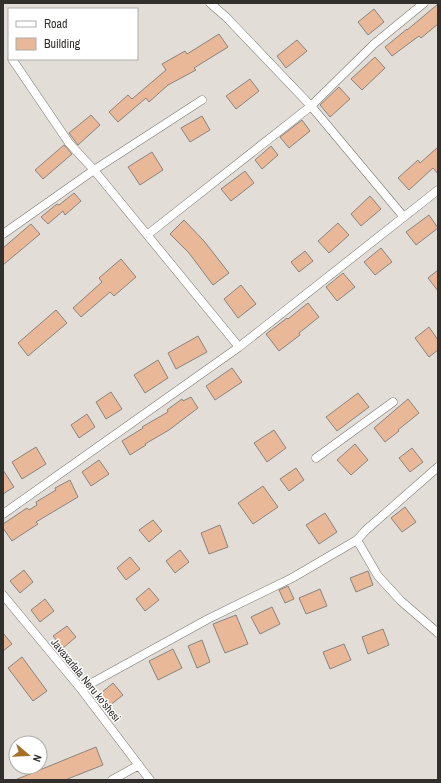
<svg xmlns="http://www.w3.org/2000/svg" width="441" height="783" font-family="'Archivo Narrow',sans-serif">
<rect width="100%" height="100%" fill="#e2ded7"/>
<path fill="#e8b898" stroke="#8a847f" d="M438,4v20l-17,14 -2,-2 -27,20 -7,-9 22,-18v1z
M374,9l10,13 -16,13 -10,-13z
M219,34l9,13 -34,21 2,2 -28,15 -19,17 -3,-4 -28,24 -9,-10 19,-17 4,4 34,-29 -4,-6 23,-13 2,3z
M297,40l10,11 -21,17 -9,-12z
M375,57l10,11 -23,22 -11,-11z
M250,79l9,12 -23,18 -10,-13z
M339,87l11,12 -20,18 -10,-12z
M91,115l9,10 -22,20 -9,-12z
M202,116l8,14 -20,12 -9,-14z
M302,120l8,11 -21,17 -9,-11z
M64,145l8,9 -29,25 -8,-9z
M271,146l7,9 -16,14 -7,-9z
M438,147v27l-5,-6 -24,22 -11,-12 20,-18 2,3z
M152,152l11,18 -23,15 -12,-18z
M245,171l9,12 -23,18 -10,-12z
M74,193l7,8 -16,14 -2,-4 -15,13 -7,-7 16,-13 2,1z
M370,196l11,13 -20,17 -10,-12z
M429,215l9,13 -22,17 -10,-13z
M184,220l20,21 25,32 -16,12 -24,-32 -19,-19z
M338,223l11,12 -20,18 -11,-12z
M31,224l9,10 -37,31v-17z
M381,248l11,14 -17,13 -11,-13z
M305,251l8,10 -14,11 -8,-10z
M121,259l15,18 -22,19 -4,-4 -29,25 -8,-9 29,-26 -3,-4z
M438,270v21l-10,-13z
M343,273l12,14 -18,14 -11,-14z
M241,285l15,19 -18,14 -14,-19z
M308,303l11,14 -20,16 1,2 -21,16 -13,-17 21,-16 1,1z
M56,310l11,13 -39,33 -10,-13z
M429,327l9,13v10l-9,7 -14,-19z
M198,336l9,16 -31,17 -8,-16z
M158,360l10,18 -23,15 -11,-18z
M232,368l10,14 -27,18 -9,-14z
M111,392l11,17 -16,10 -10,-17z
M358,393l11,14 -32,24 -11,-14z
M191,397l7,11 -29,22 -24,14 1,1 -16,10 -8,-14 21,-13 -1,-1 26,-15 -1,-2 15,-11 1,2z
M408,399l11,14 -21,17 1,1 -14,11 -11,-14z
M87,414l8,13 -16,11 -8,-13z
M274,430l12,18 -19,14 -13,-19z
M355,444l13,16 -17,15 -14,-15z
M36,447l10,17 -24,15 -10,-17z
M412,448l11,14 -13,10 -11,-14z
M99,460l10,14 -18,12 -9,-14z
M296,468l8,12 -15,11 -9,-12z
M3,470l11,17 -11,7z
M70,480l8,17 -42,25 2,2 -26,17 -9,-13v-4l24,-16 2,2 8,-5 -1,-3 20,-12 -1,-2z
M263,486l15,21 -25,17 -15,-21z
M405,507l11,15 -14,10 -11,-14z
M325,513l12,19 -18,12 -13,-19z
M153,520l9,11 -13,11 -10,-12z
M220,525l8,22 -19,7 -8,-21z
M180,550l9,12 -14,11 -9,-12z
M130,557l10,12 -14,11 -9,-12z
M24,570l9,12 -13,11 -10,-12z
M368,571l5,14 -17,7 -6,-14z
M288,586l6,13 -9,4 -6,-13z
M149,588l10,12 -14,11 -9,-12z
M320,589l7,17 -21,8 -7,-16z
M45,599l9,12 -14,11 -9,-12z
M272,607l8,17 -20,10 -9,-17z
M236,615l12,29 -23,9 -12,-29z
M67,626l9,11 -13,11 -10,-12z
M383,629l6,16 -21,9 -6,-17z
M3,633l9,11 -9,7z
M202,640l8,22 -13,6 -9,-22z
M344,644l7,16 -21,9 -7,-17z
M173,649l9,19 -24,12 -9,-19z
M22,657l25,34 -14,10 -25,-33z
M113,683l10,12 -14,11 -9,-12z
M96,747l7,18 -38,15h-50z"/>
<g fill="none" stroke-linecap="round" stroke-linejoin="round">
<g stroke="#7b7771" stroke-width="9">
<path id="minor" d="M210,3l16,14 85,89 92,110
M12,59l57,84 25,27 145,177
M3,234l91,-64 108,-70
M147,235l164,-129 63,-62 50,-41
M316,458l77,-56
M3,514l236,-167 199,-157
M357,540l21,36 23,25 37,32
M3,595l78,94 69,91
M81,689l127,-70 84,-41 65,-38 9,-10 72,-63
M112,780l27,-15"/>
</g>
<use href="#minor" stroke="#fff" stroke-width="8"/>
</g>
<g text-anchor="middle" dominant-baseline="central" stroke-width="3" stroke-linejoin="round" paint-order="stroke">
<g font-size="11" fill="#32302d" stroke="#fff">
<text transform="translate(86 680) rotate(51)">Javaxarlala Neru ko'shesi</text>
</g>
</g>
<rect width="441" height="783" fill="none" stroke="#32302d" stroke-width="8"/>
<rect x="8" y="8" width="130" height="52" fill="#ffffff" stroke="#adacab"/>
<rect x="16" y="21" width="20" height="6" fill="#ffffff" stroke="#adacab"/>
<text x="44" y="28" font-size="12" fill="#32302d">Road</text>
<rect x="16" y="38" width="20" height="12" fill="#e8b898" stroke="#adacab"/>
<text x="44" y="48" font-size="12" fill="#32302d">Building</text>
<g transform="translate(28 755) rotate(109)"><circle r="19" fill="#ffffff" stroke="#adacab"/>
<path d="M0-3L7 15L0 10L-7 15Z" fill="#a37128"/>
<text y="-6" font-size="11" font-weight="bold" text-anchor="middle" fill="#32302d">N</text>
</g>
</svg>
